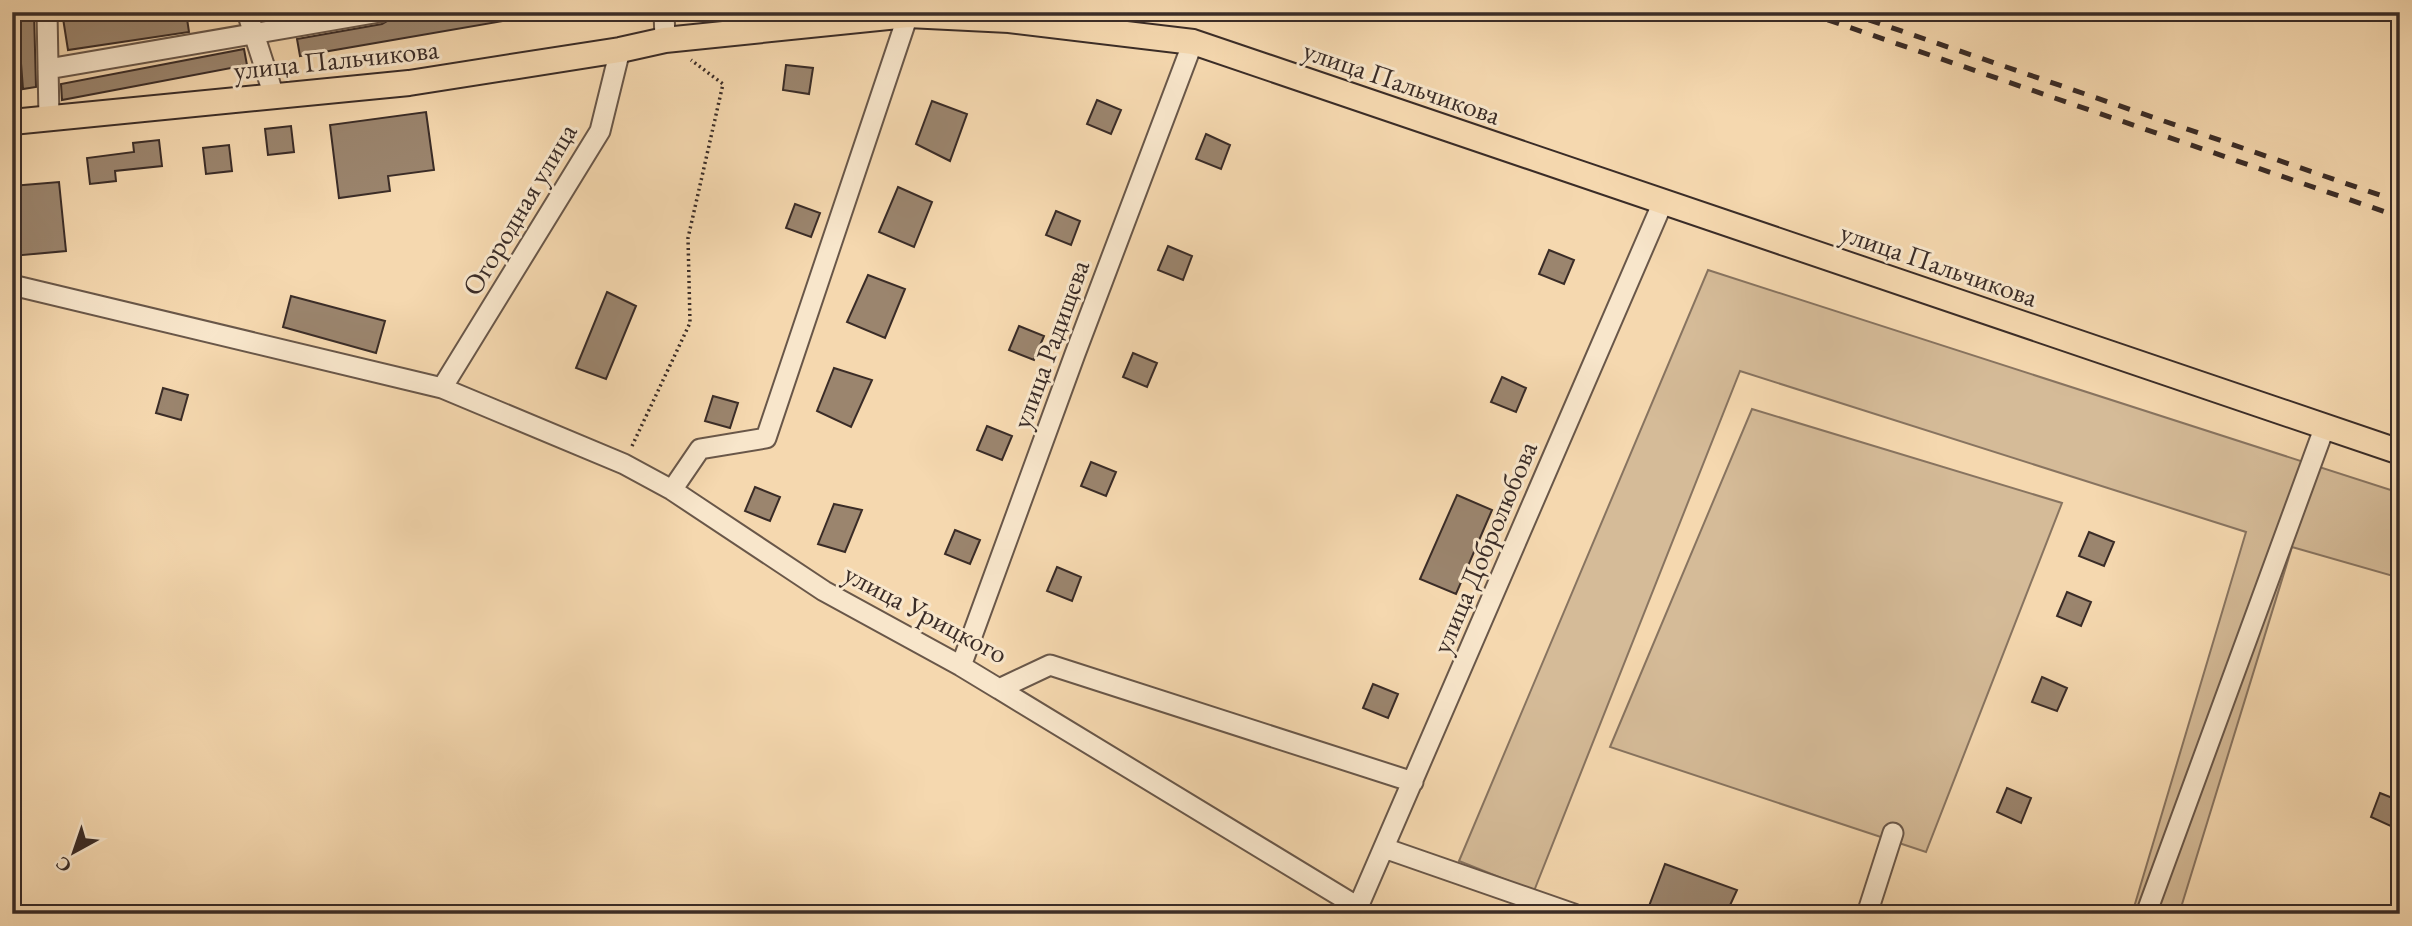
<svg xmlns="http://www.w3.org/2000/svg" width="2412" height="926" font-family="'EB Garamond',serif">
<rect width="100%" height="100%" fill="#f5d8af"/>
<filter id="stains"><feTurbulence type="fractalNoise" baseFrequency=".00286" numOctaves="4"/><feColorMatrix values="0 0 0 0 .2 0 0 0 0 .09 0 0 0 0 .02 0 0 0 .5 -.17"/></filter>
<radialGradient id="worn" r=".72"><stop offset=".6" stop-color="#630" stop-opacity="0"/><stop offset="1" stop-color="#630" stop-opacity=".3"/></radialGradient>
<path fill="#d5bb98" stroke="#887460" stroke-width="2" d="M1708,270l692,223v85l-108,-31 -113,367h-47l114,-382 -506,-161 -206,520 -75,-30z
M1752,409l310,94 -136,349 -316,-105z"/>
<path fill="#9b856e" stroke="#3a2c27" stroke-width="2" d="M17,12h17l2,75 -13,2z
M62,12h124l3,20 -121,18z
M434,12h74l1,8 -209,36 -3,-17 85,-15 7,-4z
M244,49l3,16 -185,35 -1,-16z
M786,65l27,3 -4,26 -26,-4z
M1097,100l24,10 -10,24 -24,-10z
M932,101l35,13 -17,47 -34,-17z
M426,112l8,58 -46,6 2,15 -51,7 -9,-73z
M291,126l3,26 -26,3 -3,-26z
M1206,134l24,11 -9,24 -25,-10z
M159,140l3,26 -47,5 1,10 -26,3 -3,-26 47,-6 -1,-9z
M229,145l3,26 -26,3 -3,-26z
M59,182l7,69 -54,5v-70z
M898,187l34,15 -18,45 -35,-15z
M795,204l25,9 -9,24 -25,-9z
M1056,211l24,10 -9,24 -25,-10z
M1168,246l24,10 -9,24 -25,-10z
M1549,250l25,10 -10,24 -25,-10z
M868,275l37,14 -20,49 -38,-16z
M607,292l29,14 -30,73 -30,-11z
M291,296l94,25 -9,32 -93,-26z
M1019,326l25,10 -10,24 -25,-10z
M1133,353l24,10 -10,24 -24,-10z
M834,368l38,12 -21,47 -34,-16z
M1502,377l24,11 -10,24 -25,-10z
M163,388l25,7 -7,25 -25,-7z
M713,396l25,7 -8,25 -25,-7z
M987,426l25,10 -10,24 -25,-10z
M1091,462l25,10 -10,24 -25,-10z
M755,487l25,10 -10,24 -25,-10z
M1457,495l35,15 -36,84 -36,-15z
M834,504l28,6 -17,42 -27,-8z
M955,530l25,10 -10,24 -25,-10z
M2089,532l25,10 -10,24 -25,-10z
M1057,567l24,10 -9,24 -25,-10z
M2067,592l24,10 -10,24 -24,-10z
M2042,677l25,11 -10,23 -25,-9z
M1373,684l25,10 -10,24 -25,-10z
M2007,788l24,10 -10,25 -24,-11z
M2380,793l20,8v15l-5,12 -24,-11z
M1665,864l72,26 -11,24h-80z"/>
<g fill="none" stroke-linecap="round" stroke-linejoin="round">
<g stroke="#695749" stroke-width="23">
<path id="minor" d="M47,12l2,106
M247,12l27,84
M664,12l1,28
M48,69l332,-57
M12,285l430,103 182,76 48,26 152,101 137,75 38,23 51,-24 363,117
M442,388l158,-257 20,-81
M672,490l28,-41 66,-11 142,-423
M961,666l114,-312 118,-312
M999,689l359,218
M1384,848l190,66
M1355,914l308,-712
M1867,914l26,-81
M2146,914l179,-488"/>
</g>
<g stroke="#3a2c27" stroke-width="28">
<path id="major" d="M12,122l397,-39 211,-33 45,-10 243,-25 101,5 184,22 1207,410"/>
</g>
<path stroke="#3a2c27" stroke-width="3.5" stroke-dasharray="2 3.5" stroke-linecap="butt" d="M632,446l58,-123 -2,-85 35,-154 -32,-24"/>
<use href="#minor" stroke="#f8e6cb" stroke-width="19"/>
<use href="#major" stroke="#f5d8af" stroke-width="24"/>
<path stroke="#3a2c27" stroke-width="5" stroke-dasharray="12 12" stroke-linecap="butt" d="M1805,12l595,205
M1846,12l554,190"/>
</g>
<g text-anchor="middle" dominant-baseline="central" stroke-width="6" stroke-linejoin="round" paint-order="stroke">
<g font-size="28" fill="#3a2c27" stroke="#f8e6cb">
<text transform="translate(336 59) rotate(-6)">улица Пальчикова</text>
<text transform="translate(1402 82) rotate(19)">улица Пальчикова</text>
<text transform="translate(519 209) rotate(-59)">Огородная улица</text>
<text transform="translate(1939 264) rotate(19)">улица Пальчикова</text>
<text transform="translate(1050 344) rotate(-70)">улица Радищева</text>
<text transform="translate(1484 547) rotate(-67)">улица Добролюбова</text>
<text transform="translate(926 613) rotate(28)">улица Урицкого</text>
</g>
</g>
<rect width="2412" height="926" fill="none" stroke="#f5d8af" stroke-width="42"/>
<rect x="14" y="14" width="2384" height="898" fill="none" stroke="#3a2c27" stroke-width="3.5"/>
<rect x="21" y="21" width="2370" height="884" fill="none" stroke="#3a2c27" stroke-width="2"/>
<g transform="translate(74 852) rotate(220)" stroke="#f8e6cb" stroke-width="5" paint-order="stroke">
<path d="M0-5L12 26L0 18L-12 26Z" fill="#3a2c27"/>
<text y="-10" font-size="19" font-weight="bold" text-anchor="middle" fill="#3a2c27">С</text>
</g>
<rect width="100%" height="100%" filter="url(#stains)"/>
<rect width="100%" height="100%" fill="url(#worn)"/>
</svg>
